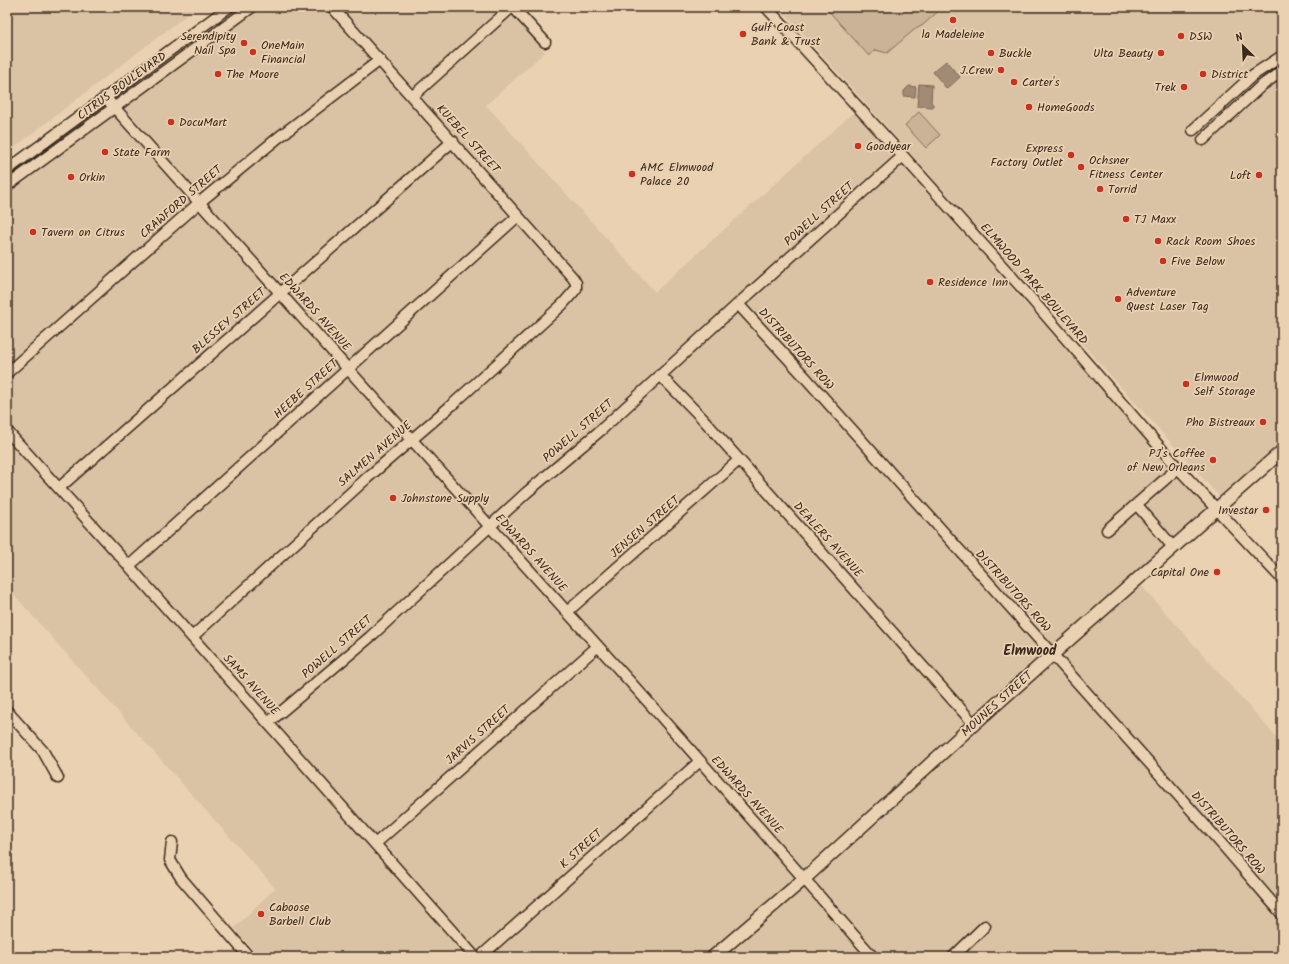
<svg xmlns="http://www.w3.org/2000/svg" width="1289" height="964" font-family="Kalam,sans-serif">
<rect width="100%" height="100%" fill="#ead1b2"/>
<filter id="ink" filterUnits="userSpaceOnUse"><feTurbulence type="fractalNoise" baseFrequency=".025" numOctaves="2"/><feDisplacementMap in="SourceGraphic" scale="8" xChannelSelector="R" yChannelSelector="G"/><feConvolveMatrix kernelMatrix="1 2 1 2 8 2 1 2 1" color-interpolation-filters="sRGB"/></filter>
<g filter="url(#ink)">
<path fill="#dac2a4" d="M7,7h190l-190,146z
M262,7h241l42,45 -59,53 169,187 199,-180 354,395 -76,68 147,165 3,-2v219h-1023l-25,-29 41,-40 -268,-301v-395z
M779,7h503v434l-63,55z"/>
<path fill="#cbb397" stroke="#836e5a" d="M825,7h118l-20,18 -9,5 -27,23 -11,-3 -7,6z
M919,112l21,23 -14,13 -21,-23z"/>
<path fill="#a18b74" stroke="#786452" d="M946,61l14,16 -13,12 -14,-17z
M919,84l13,1 -1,18 2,1v3l-16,-1z
M909,86l7,1 -1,10 -11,-1v-5z"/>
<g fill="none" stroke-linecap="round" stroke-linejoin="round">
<g stroke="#3b2a1e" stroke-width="13">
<path id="minor" d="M513,7l32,35
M766,7l137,149 118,131 157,181 104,111
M413,96l99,-89
M105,97l243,272 294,326 231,262
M1193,130l60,-55 29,-19
M1203,140l58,-54 21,-15
M7,170l222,-163
M7,186l245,-179
M738,304l67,73 422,473 55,64
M7,373l193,-171 79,-65 101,-77
M660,375l43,44 271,305
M7,431l122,135 346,391
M59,488l394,-347
M1137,505l36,42
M1107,530l71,-62
M129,566l389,-350
M567,612l172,-152
M192,637l175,-159 86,-74 109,-99 14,-16v-6l-3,-5 -241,-271
M7,711l36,40 15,27
M268,723l102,-86 156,-144 75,-63 137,-126 165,-148
M172,842l-2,18 11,18 68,79
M375,844l223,-198
M480,957l220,-196
M953,957l32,-31"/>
</g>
<g stroke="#3b2a1e" stroke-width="15">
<path id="major" d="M713,957l91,-78 170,-155 308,-273"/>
</g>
<use href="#minor" stroke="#ead1b2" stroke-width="10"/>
<use href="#major" stroke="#ead1b2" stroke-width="12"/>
</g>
</g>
<g fill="#c8321e" stroke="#ead1b2" stroke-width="1.5">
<circle cx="953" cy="20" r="4"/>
<circle cx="743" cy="34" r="4"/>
<circle cx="1181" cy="36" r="4"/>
<circle cx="244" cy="43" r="4"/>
<circle cx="253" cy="52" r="4"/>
<circle cx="991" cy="53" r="4"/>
<circle cx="1161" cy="53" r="4"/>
<circle cx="1001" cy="70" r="4"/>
<circle cx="218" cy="74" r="4"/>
<circle cx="1203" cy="74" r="4"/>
<circle cx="1014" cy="82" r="4"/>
<circle cx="1184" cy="87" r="4"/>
<circle cx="1029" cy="107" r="4"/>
<circle cx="171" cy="122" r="4"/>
<circle cx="858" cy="146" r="4"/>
<circle cx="105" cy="152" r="4"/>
<circle cx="1071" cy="155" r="4"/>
<circle cx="1081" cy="167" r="4"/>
<circle cx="632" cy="174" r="4"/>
<circle cx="1259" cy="175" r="4"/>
<circle cx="71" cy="177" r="4"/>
<circle cx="1100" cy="189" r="4"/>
<circle cx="1126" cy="219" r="4"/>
<circle cx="33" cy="232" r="4"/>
<circle cx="1158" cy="241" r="4"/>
<circle cx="1163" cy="261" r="4"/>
<circle cx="930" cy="282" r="4"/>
<circle cx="1118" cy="299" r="4"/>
<circle cx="1186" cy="384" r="4"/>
<circle cx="1263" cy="422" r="4"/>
<circle cx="1213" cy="460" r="4"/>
<circle cx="393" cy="498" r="4"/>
<circle cx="1266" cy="510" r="4"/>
<circle cx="1217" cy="572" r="4"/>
<circle cx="261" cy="914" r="4"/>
</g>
<g text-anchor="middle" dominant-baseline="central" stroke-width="3.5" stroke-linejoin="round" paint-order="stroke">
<g font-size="12" fill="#3b2a1e" stroke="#ead1b2" text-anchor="start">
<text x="751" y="27">Gulf Coast<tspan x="751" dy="14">Bank &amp; Trust</tspan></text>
<text x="953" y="34" text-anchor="middle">la Madeleine</text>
<text x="236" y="36" text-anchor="end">Serendipity<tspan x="236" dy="14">Nail Spa</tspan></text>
<text x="1189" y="36">DSW</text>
<text x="261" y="45">OneMain<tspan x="261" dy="14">Financial</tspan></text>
<text x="999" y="53">Buckle</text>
<text x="1153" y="53" text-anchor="end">Ulta Beauty</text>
<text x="993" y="70" text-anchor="end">J.Crew</text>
<text x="226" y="74">The Moore</text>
<text x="1211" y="74">District</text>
<text x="1022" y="82">Carter's</text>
<text x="1176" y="87" text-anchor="end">Trek</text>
<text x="1037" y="107">HomeGoods</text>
<text x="179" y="122">DocuMart</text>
<text x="866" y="146">Goodyear</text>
<text x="1063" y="148" text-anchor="end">Express<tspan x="1063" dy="14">Factory Outlet</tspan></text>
<text x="113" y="152">State Farm</text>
<text x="1089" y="160">Ochsner<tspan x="1089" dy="14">Fitness Center</tspan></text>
<text x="640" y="167">AMC Elmwood<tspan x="640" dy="14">Palace 20</tspan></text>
<text x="1251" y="175" text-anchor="end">Loft</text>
<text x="79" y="177">Orkin</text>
<text x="1108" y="189">Torrid</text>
<text x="1134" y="219">TJ Maxx</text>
<text x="41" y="232">Tavern on Citrus</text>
<text x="1166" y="241">Rack Room Shoes</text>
<text x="1171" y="261">Five Below</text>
<text x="938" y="282">Residence Inn</text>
<text x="1126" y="292">Adventure<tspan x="1126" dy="14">Quest Laser Tag</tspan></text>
<text x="1194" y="377">Elmwood<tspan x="1194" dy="14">Self Storage</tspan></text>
<text x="1255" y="422" text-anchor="end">Pho Bistreaux</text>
<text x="1205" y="453" text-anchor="end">PJ's Coffee<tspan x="1205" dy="14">of New Orleans</tspan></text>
<text x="401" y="498">Johnstone Supply</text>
<text x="1258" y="510" text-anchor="end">Investar</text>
<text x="1209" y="572" text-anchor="end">Capital One</text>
<text x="269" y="907">Caboose<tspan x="269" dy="14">Barbell Club</tspan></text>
</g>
<g font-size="12" fill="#3b2a1e" stroke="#ead1b2">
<text transform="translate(122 86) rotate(-36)">CITRUS BOULEVARD</text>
<text transform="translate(468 139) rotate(48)">KUEBEL STREET</text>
<text transform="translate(181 202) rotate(-41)">CRAWFORD STREET</text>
<text transform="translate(819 214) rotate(-42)">POWELL STREET</text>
<text transform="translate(1034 284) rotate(49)">ELMWOOD PARK BOULEVARD</text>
<text transform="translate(315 312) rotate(48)">EDWARDS AVENUE</text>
<text transform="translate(229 321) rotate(-41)">BLESSEY STREET</text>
<text transform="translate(796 349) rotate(48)">DISTRIBUTORS ROW</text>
<text transform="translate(306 389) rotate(-42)">HEEBE STREET</text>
<text transform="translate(578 431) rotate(-41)">POWELL STREET</text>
<text transform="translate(375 454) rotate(-41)">SALMEN AVENUE</text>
<text transform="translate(645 527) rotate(-41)">JENSEN STREET</text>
<text transform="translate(828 540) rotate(48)">DEALERS AVENUE</text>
<text transform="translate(531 553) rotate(48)">EDWARDS AVENUE</text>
<text transform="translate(1013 591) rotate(48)">DISTRIBUTORS ROW</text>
<text transform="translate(337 647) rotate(-41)">POWELL STREET</text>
<text transform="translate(251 685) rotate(48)">SAMS AVENUE</text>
<text transform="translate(997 704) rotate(-42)">MOUNES STREET</text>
<text transform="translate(478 735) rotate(-42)">JARVIS STREET</text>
<text transform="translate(747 795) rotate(48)">EDWARDS AVENUE</text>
<text transform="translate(1228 833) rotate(49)">DISTRIBUTORS ROW</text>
<text transform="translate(581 849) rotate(-42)">K STREET</text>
</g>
<g font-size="14" font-weight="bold" fill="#3b2a1e" stroke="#ead1b2">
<text x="1030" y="651">Elmwood</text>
</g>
</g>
<rect width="1289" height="964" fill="none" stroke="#ead1b2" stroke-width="24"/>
<rect x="12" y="12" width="1265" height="940" fill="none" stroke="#3b2a1e" stroke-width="1.5" filter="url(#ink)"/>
<g transform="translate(1243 46) rotate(336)" stroke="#ead1b2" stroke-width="3" paint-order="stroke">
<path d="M0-3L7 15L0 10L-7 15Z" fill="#3b2a1e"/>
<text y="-6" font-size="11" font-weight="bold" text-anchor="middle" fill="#3b2a1e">N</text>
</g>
</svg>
